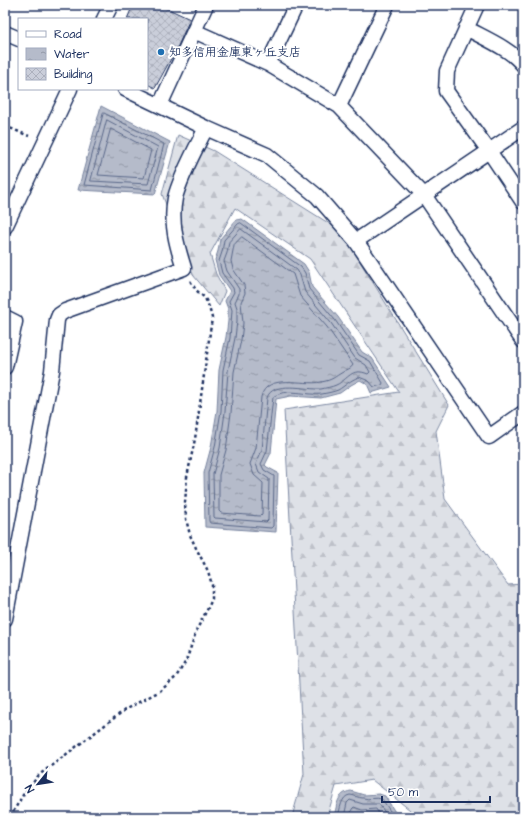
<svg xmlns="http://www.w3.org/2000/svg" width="528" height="822" font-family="'Architects Daughter','Klee One',sans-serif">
<defs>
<pattern id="forest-firs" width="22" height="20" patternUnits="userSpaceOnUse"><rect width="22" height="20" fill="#dee1e7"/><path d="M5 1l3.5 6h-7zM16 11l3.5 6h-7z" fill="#bec1c9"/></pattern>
<pattern id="water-ripples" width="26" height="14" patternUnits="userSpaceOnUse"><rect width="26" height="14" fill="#b5bbca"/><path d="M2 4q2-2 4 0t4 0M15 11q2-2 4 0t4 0" fill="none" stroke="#9298a7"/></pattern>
<pattern id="building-cross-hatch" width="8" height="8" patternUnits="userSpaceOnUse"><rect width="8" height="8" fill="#caceda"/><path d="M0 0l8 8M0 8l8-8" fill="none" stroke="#adb1be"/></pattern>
</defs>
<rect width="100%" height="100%" fill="#fff"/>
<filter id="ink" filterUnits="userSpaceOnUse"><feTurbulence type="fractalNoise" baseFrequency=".025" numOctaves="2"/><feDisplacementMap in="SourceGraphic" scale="8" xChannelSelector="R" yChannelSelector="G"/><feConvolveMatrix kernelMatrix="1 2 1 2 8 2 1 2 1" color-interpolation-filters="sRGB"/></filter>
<g filter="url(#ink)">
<path fill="url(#forest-firs)" stroke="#7c88a2" d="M178,135l36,16 127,80 108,174 -13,26 9,68 63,86 15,-1v233h-104l-47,-37 -36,6 -9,31h-35l12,-43 -20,-364 115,-18 -89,-133 -75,-51 -25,46 6,20 9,17 -6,15 -26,-31 -31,-81z"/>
<path fill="url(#water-ripples)" stroke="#77839f" d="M101,106l69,36 -15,52 -77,-4z
M242,219l62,45 5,8 3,15 26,30 24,35 10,6 19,29 -20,6 -4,-9 -7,-4 -9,5 -11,8 -19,5 -30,-2 -15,3 -5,54 -6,12 2,2 11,6 -2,59 -71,-5 -1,-54 7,-26 6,-36 2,-41 7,-33 2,-16v-12l-3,-8 5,-10 -11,-16 -4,-15 3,-9 2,-12 16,-19z
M351,791l13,4 15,-1 6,2 13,21h-64c3,-12 3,-24 17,-26z"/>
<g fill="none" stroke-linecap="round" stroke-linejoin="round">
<path stroke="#596789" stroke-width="1" d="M104,113l60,31 -12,46 -68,-5 19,-71z
M107,120l51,27 -10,37 -57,-3z
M111,129l40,21 -7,28 -46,-3 12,-44z
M241,223l60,44 4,6 4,16 26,31 24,35 11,6 13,22 -1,2 -8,2 -5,-6 -10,-4c-9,3 -14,9 -21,13 -5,2 -11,3 -16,4 -15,2 -35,-7 -49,3l-6,54 -6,13 3,6 10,6 -1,50 -2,2 -61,-5 -1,-2 -1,-48 7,-26 6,-36 2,-41 7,-32 2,-28 -3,-9 5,-9 -1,-4 -11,-15 -3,-12 3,-9 2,-12 14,-16z
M241,229l56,41 3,5 5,17 26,31 24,35 11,7 4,7 -2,2c-17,-7 -19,5 -32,11 -4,2 -11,3 -15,4 -14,1 -49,-9 -54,9l-5,52 -6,14 3,8 10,7 -1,41 -2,2 -51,-4 -1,-1 -1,-43 7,-26 5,-36 3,-41 7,-33 2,-17v-13l-2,-6 4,-8v-5l-12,-18 -3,-10 3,-8 2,-11z
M242,237l51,37 7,22 27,31 26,38c-2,4 -6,4 -10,7 -9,5 -10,8 -22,10 -17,4 -54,-10 -60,15l-5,51 -6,16 4,11 9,8 -1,31 -2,2 -39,-3 -2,-2v-36l7,-25 5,-37 3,-41 7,-32 2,-17 -2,-21 4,-9 -1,-8 -11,-16 -2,-8 3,-16z
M338,817c2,-7 3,-21 12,-22 4,0 8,3 13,3 6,2 13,-1 19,1l12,18
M344,817l3,-14 3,-3 13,4h16l9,13
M350,817l2,-8 2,-2 8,3 14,-1 5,8"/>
</g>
<path fill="url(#building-cross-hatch)" stroke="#1b2f5e" d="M133,5h27l30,14 -12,27 -23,42 -8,-4v-65h-20z"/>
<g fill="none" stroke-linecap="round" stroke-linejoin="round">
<g stroke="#1b2f5e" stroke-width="17">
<path id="minor" d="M477,5l-30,66 -1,20 43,60 34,51
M104,19l7,-14
M466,28c18,10 45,21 57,37
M194,31l74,33 71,42 85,89 99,146
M5,33l14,6
M268,64l28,-59
M125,89l81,39 61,27 50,41 39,45 133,196 34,-24
M160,105l46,-100
M339,106l48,-101
M5,227l65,-138
M356,241l167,-113
M5,317l10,5 -10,45
M5,619l47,-248 5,-51 2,-5 6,-4 119,-43c-7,-22 -14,-46 -9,-70 5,-21 21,-50 31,-70"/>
</g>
<path stroke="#1b2f5e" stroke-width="2.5" stroke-dasharray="3 3" stroke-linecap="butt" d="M5,126l24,10
M10,817l13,-22 16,-20 87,-66 34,-18 16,-14 10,-16 11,-32 11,-21 4,-9v-14l-4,-14 -12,-23 -6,-13 -4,-16 -1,-16 2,-26 8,-38 17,-121 -3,-11 -4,-9 -9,-8 -7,-11"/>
<use href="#minor" stroke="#fff" stroke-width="14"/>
</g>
</g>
<circle fill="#1f6fb2" stroke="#fff" stroke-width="1.5" cx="161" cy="52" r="4"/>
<g text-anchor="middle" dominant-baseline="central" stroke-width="4" stroke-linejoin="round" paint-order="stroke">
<g font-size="12" font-weight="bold" fill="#1b2f5e" stroke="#fff" text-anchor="start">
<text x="169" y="52">知多信用金庫東ヶ丘支店</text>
</g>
</g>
<rect width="528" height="822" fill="none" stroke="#fff" stroke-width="20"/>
<rect x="10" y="10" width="508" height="802" fill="none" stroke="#1b2f5e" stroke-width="1.5" filter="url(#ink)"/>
<rect x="18" y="18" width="130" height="72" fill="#ffffff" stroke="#a4acbf"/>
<rect x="26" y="31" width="20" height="6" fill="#ffffff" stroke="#a4acbf"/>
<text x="54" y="38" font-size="12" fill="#1b2f5e">Road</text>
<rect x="26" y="48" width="20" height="12" fill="url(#water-ripples)" stroke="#a4acbf"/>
<text x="54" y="58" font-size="12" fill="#1b2f5e">Water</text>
<rect x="26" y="68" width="20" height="12" fill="url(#building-cross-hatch)" stroke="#a4acbf"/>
<text x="54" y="78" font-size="12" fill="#1b2f5e">Building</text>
<g transform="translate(38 784) rotate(240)" stroke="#ffffff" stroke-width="3" paint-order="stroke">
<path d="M0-3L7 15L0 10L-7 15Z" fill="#1b2f5e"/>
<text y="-6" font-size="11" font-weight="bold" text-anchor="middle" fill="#1b2f5e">N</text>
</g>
<path d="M382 796v6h108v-6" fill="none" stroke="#1b2f5e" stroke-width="2"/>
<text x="388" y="796" font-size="12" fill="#1b2f5e" stroke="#ffffff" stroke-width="3" paint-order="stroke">50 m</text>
</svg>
